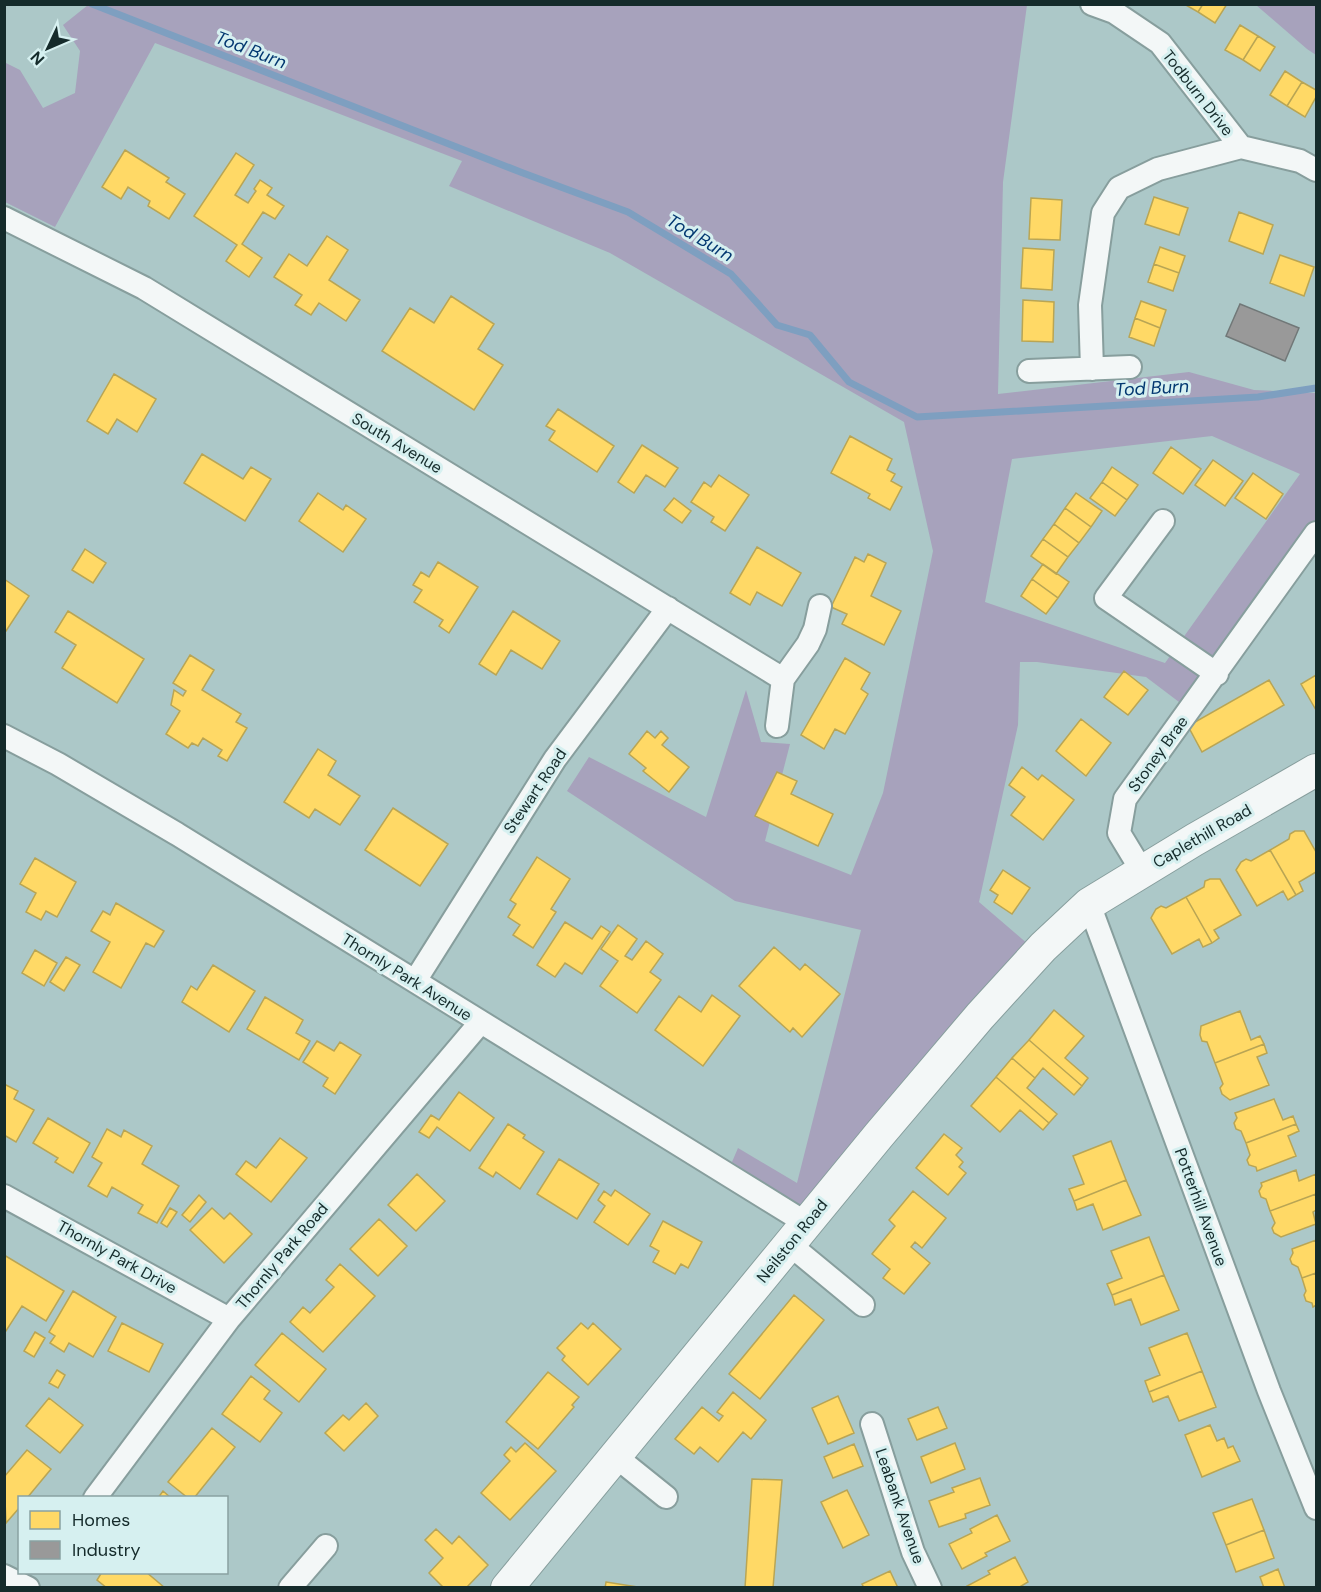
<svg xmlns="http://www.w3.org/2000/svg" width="1321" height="1592" font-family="'DM Sans',sans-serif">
<rect width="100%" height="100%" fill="#acc8c8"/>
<path fill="#a7a2bc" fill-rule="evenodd" d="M88,5h939l-24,177 -5,212 191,-22 65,18 62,3v127l-133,185 -37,-28 -109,-15h-17l-2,63 -39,177 50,43 -229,263 -68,-46 6,-14 59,35 64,-253 -126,-29 -168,-110 22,-34 117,60 40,-127 15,52 29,2 -25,97 86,34 32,-82 50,-242 -29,-129 -294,-169 -161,-67 13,-25 -307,-118 -100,184 -50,-25 -1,-140 16,8 23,38 32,-15 5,-42 -17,-26zM1212,436l88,38 -135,189 -180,-61 27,-143z
M1256,5h60v50l-9,-6z"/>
<path fill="#ffd966" stroke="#b9a554" stroke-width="1.5" d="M1184,4h19l-5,8z
M1203,4h24l-12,19 -17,-11z
M1240,25l18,11 -15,24 -18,-10z
M1258,36l17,11 -15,24 -17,-11z
M1285,71l17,11 -15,24 -17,-11z
M1302,82l14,8v7l-11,20 -18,-11z
M125,150l44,28 -3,4 19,12 -16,25 -21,-13 2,-5 -22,-14 -7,12 -19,-12z
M236,153l18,12 -19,30 13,8 8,-12 -2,-2 6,-9 12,8 -5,7 17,11 -9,13 -12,-7 -21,32 20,14 -13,19 -23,-16 11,-16 -43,-29z
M1154,197l34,11 -9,27 -34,-11z
M1031,198l31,2 -2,40 -31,-1z
M1239,212l34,13 -10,29 -34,-13z
M327,236l21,14 -19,30 31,20 -14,21 -27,-18 -8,12 -16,-10 7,-10 -28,-18 15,-23 18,12z
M1160,247l25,9 -6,17 -25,-9z
M1023,248l31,2 -2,40 -31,-2z
M1280,255l34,12 -10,29 -34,-13z
M1154,264l25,9 -6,18 -25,-9z
M451,296l43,28 -16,25 25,16 -29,45 -92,-59 28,-43 24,15z
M1023,300l31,2 -1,40 -31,-1z
M1141,301l25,9 -6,18 -25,-10z
M1135,318l25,10 -6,18 -25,-9z
M114,374l42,25 -19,33 -20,-13 -9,15 -21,-13z
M558,409l56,37 -17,26 -48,-32 6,-9 -9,-5z
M850,436l42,23 -5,11 8,4 -4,7 11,6 -12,23 -22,-12 2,-4 -39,-21z
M642,445l36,23 -13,19 -19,-12 -12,18 -16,-11z
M1171,447l30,22 -18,25 -30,-21z
M202,454l41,25 8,-12 20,12 -26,42 -61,-38z
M1213,460l30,21 -18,25 -30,-21z
M1112,467l26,18 -11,15 -25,-18z
M1253,473l30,21 -17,25 -31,-21z
M719,475l30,20 -24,36 -14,-9 3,-5 -23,-15 13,-20 7,5z
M1102,482l25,18 -12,16 -25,-18z
M318,493l25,17 3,-5 20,14 -23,33 -44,-31z
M1076,493l26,18 -11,16 -26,-19z
M674,498l17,13 -9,12 -18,-13z
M1065,508l26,19 -12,16 -25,-19z
M1054,524l25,19 -11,14 -25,-18z
M1043,539l25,18 -12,17 -25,-18z
M757,547l44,26 -19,33 -25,-14 -7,13 -20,-12z
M85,549l21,14 -13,20 -21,-13z
M868,554l18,9 -15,33 30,15 -17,34 -42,-21 5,-10 -16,-7 24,-50 9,5z
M438,562l40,25 -29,46 -10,-7 4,-6 -29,-18 8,-12 -9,-5 8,-13 8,5z
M1043,564l26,18 -11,16 -26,-19z
M4,579l25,17 -23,35 -2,-1z
M1032,579l26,19 -12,16 -25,-18z
M68,611l76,48 -27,44 -55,-35 14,-23 -21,-13z
M513,611l47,30 -18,28 -31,-19 -15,25 -17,-11z
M190,655l24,15 -12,20 39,24 -5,8 11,6 -20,33 -9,-5 4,-6 -19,-12 -5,8 -6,-3 -4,5 -22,-14 14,-23 -9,-6 3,-15 9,6 3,-5 -13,-8z
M845,658l25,15 -9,16 7,5 -23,40 -10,-5 -11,20 -23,-14z
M1124,671l24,19 -20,25 -24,-18z
M1316,675v35l-15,-26z
M1269,680l15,25 -82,47 -14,-26z
M1081,719l30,24 -25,33 -30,-25z
M647,731l8,7 6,-7 7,7 -6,7 27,22 -20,25 -26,-21 3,-3 -17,-14z
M318,749l18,12 -8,14 32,21 -20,29 -25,-16 -6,9 -25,-16z
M1022,767l16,13 4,-5 32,25 -31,40 -32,-25 14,-18 -16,-12z
M777,772l20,9 -6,13 42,20 -15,32 -63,-30z
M393,808l55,36 -28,42 -55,-36z
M1295,831h9l12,21v20l-17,10 4,9 -7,4 -26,-45 19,-11 1,-5z
M1270,850l26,45 -8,5 -5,-9 -26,15 -21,-36 5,-8 5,-3 5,2z
M537,857l33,22 -19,30 5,3 -23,36 -20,-13 7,-10 -12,-8 8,-13 -6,-4z
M35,858l41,24 -19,35 -11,-6 -5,9 -15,-8 10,-19 -16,-9z
M1003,870l27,18 -18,26 -18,-12 4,-7 -8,-5z
M1210,879h10l21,36 -27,15 5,8 -7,5 -26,-46 18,-10 1,-6z
M1186,897l26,46 -9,4 -4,-8 -27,15 -21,-36 5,-9 5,-3 5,2z
M116,903l48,28 -10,16 -8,-4 -25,45 -28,-16 17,-30 -19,-11 12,-20 7,4z
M565,922l27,17 9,-13 9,6 -28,42 -17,-11 -10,14 -18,-12z
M618,925l19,14 -12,17 7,4 14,-19 17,13 -13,18 11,8 -24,33 -37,-27 18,-25 -17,-12z
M774,947l26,23 5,-6 35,30 -38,43 -9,-9 -3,4 -51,-46z
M35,950l22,13 -13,23 -22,-13z
M66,957l14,8 -16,26 -14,-9z
M213,965l42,26 -26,41 -47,-30 9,-16 6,4z
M712,995l28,21 -37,50 -48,-36 24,-34 22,16z
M265,997l38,23 -7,13 14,8 -11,19 -52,-31z
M1054,1010l30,26 -19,22 23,20 -6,8 -53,-46z
M1240,1011l11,29 9,-4 4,8 -49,19 -8,-21 -5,-1 -2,-6 1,-9z
M1029,1040l53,46 -8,9 -31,-27 -8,10 -23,-20z
M317,1041l17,10 6,-9 21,13 -26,39 -12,-8 5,-8 -25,-16z
M1264,1044l3,9 -10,4 12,28 -39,15 -8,-6 -2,-6 3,-4 -8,-21z
M1012,1058l23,20 -8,10 30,26 -8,9 -53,-46z
M996,1077l53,46 -6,7 -23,-20 -20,22 -29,-26z
M4,1084l14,7 -4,8 20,11 -18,32 -12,-7z
M459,1092l35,26 -24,33 -33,-24 -8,11 -10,-6 12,-17 8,5z
M1274,1099l9,21 10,-4 3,8 -50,19 -5,-12 -5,-2 -2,-6 3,-5 -2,-5z
M48,1118l42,25 -17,30 -18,-11 3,-4 -25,-15z
M508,1124l17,11 -2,3 21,14 -24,37 -24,-17 -3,5 -14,-9z
M1296,1124l3,7 -11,5 8,20 -39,15 -1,-4 -7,-2 -2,-5 3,-5 -4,-12z
M107,1129l14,8 3,-7 28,16 -10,18 37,22 -22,37 -19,-10 5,-8 -31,-18 -5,10 -19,-11 14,-23 -10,-6z
M944,1134l18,14 -6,7 7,7 -4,5 7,6 -18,22 -32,-27z
M280,1138l27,20 -36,44 -35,-28 10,-13 10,7z
M1111,1141l15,39 -52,21 -5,-12 15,-5 -11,-28z
M559,1159l40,25 -22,35 -40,-25z
M1296,1170l3,11 17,-7v20l-46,17 -4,-12 -5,-2 -2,-6 3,-5 -1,-3z
M417,1174l28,27 -29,30 -28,-26z
M1126,1180l15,35 -38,15 -10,-26 -16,6 -3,-9z
M615,1190l35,24 -22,31 -34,-23 11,-16 -7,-6 6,-9 7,5z
M913,1191l33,27 -24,30 -7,-6 -4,5 19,16 -26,31 -21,-16 7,-9 -18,-15 23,-28 -6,-6z
M1316,1194v16l-3,2 3,12 -35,13 -7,-4 -2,-5 3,-5 -5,-12z
M199,1195l7,7 -16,20 -8,-7z
M170,1208l7,4 -10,15 -6,-4z
M212,1208l12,11 6,-6 22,21 -28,29 -34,-33z
M379,1219l28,27 -29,30 -28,-27z
M663,1221l39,21 -14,26 -7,-4 -6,10 -22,-12 6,-11 -9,-5z
M1149,1237l15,38 -52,20 -5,-11 15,-6 -11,-27z
M1316,1240v33l-14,5 -4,-11 -6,-3 -2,-5 3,-6 -1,-4z
M4,1255l60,36 -18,30 -24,-15 -18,28z
M340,1264l35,32 -52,56 -33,-30 13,-15 7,6 24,-26 -8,-7z
M1316,1273v32l-3,2 -1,-4 -6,-2 -2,-6 2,-4 -4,-13z
M1164,1275l15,35 -38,15 -10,-26 -16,6 -3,-10z
M73,1291l43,26 -23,40 -24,-14 -5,9 -14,-9 5,-7 -6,-4z
M794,1295l30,25 -64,79 -31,-25z
M122,1323l41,21 -14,28 -41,-21z
M581,1323l7,6 5,-6 28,26 -33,36 -26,-25 3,-4 -8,-8z
M35,1332l10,6 -11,19 -10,-6z
M282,1333l44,36 -27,33 -44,-37z
M1187,1333l15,38 -53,21 -4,-11 15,-6 -11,-27z
M57,1370l8,5 -7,13 -9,-5z
M1202,1371l14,36 -37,14 -11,-25 -15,6 -4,-10z
M548,1372l31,25 -7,8 2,2 -36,42 -32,-27z
M251,1376l19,15 -6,8 18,14 -22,29 -38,-28z
M733,1392l33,28 -15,19 -8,-7 -25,30 -18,-15 -6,7 -19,-15 27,-32 17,14 4,-5 -6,-4z
M838,1396l16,37 -26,11 -16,-36z
M49,1398l34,27 -23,28 -34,-27z
M366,1403l12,13 -34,35 -19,-18 18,-18 6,5z
M938,1407l9,21 -30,12 -9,-21z
M1210,1425l7,16 7,-3 4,10 5,-2 7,15 -38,16 -17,-42z
M212,1428l23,19 -41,51h-6l-20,-16z
M525,1443l31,28 -46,49 -29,-27 29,-32 -6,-6 7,-8 5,5z
M955,1443l10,26 -34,14 -10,-26z
M854,1444l9,22 -30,12 -9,-21z
M27,1450l24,19 -24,29h-7v9l-14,16 -2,-46z
M980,1478l10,27 -25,9 1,4 -27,9 -10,-26 25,-9 -2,-4z
M752,1479l30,1 -9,108h-28z
M847,1490l22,45 -26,13 -22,-46z
M163,1491l8,7h-13z
M1252,1499l12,31 -38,15 -13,-32z
M997,1515l13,26 -25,12 2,3 -25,13 -13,-25 23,-11 -2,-4z
M436,1529l16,15 7,-8 29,29 -22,23h-22l-15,-15 14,-15 -18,-18z
M1264,1530l10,28 -38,14 -10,-27z
M1015,1557l13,25 -10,6h-50l-1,-2 23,-12 -2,-3z
M1278,1569l7,19h-21l-4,-11z
M890,1571l8,17h-34l-2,-4z
M102,1572h44l19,16h-58l-10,-8z
M606,1582l38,6h-39z"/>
<path fill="#999" stroke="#717878" stroke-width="1.5" d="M1240,304l59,24 -14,33 -59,-25z"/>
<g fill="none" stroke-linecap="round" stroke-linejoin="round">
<path stroke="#7e9fc0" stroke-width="7" d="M92,4l431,169 105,39 103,62 46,51 33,10 39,47 68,35 341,-20 58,-9"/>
<g stroke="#879e9d" stroke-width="26">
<path id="street" d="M1092,4l22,8 46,31 81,104
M4,218l140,70 639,391
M1092,369l-2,-64 13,-92 16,-25 39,-19 83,-22 59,14 16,9
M1029,371l101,-4
M1163,521l-57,77 111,76
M777,726l6,-47 25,-35 7,-15 5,-23
M4,736l54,28 119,70 629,389
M1142,871l-23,-38 6,-34 191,-266
M1089,904l180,487 47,117
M415,981l140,-222 113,-151
M4,1196l225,123
M789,1244l74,61
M872,1424l41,128 17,36
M615,1456l51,41
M95,1498l134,-179 251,-296
M4,1576l24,12
M290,1588l36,-42"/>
</g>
<g stroke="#879e9d" stroke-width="34">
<path id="secondary" d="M507,1588l372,-453 101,-119 63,-69 46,-43 105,-64 122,-70"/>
</g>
<use href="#street" stroke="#f3f7f7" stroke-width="22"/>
<use href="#secondary" stroke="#f3f7f7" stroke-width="32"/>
</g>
<g text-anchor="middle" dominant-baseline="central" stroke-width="6" stroke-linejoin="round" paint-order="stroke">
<g font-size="16" fill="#152b2b" stroke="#d6f0f0">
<text transform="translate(1198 93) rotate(52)">Todburn Drive</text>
<text transform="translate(397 443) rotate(31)">South Avenue</text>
<text transform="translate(1158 754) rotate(-54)">Stoney Brae</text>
<text transform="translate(535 791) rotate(-56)">Stewart Road</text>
<text transform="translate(1202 836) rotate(-30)">Caplethill Road</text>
<text transform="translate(407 977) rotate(32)">Thornly Park Avenue</text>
<text transform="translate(1201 1207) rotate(70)">Potterhill Avenue</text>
<text transform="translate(792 1241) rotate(-51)">Neilston Road</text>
<text transform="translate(282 1256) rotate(-50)">Thornly Park Road</text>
<text transform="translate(117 1257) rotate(29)">Thornly Park Drive</text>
<text transform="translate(900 1506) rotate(71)">Leabank Avenue</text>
</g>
<g font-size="18" font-style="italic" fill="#023770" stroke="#d6f0f0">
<text transform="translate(251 50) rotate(21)">Tod Burn</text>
<text transform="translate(700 238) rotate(31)">Tod Burn</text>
<text transform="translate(1152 388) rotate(-3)">Tod Burn</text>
</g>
</g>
<rect width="1321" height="1592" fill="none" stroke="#152b2b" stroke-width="12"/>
<rect x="18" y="1496" width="210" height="78" fill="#d6f0f0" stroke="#89a1a1" stroke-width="1.5"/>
<rect x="30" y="1511" width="30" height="18" fill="#ffd966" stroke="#89a1a1" stroke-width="1.5"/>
<text x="72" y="1526" font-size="18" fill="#152b2b">Homes</text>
<rect x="30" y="1541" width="30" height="18" fill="#999999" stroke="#89a1a1" stroke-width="1.5"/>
<text x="72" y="1556" font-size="18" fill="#152b2b">Industry</text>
<g transform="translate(48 48) rotate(226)" stroke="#d6f0f0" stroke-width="4.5" paint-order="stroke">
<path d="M0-4.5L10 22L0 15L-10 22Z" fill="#152b2b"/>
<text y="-9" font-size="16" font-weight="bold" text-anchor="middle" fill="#152b2b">N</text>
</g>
</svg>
